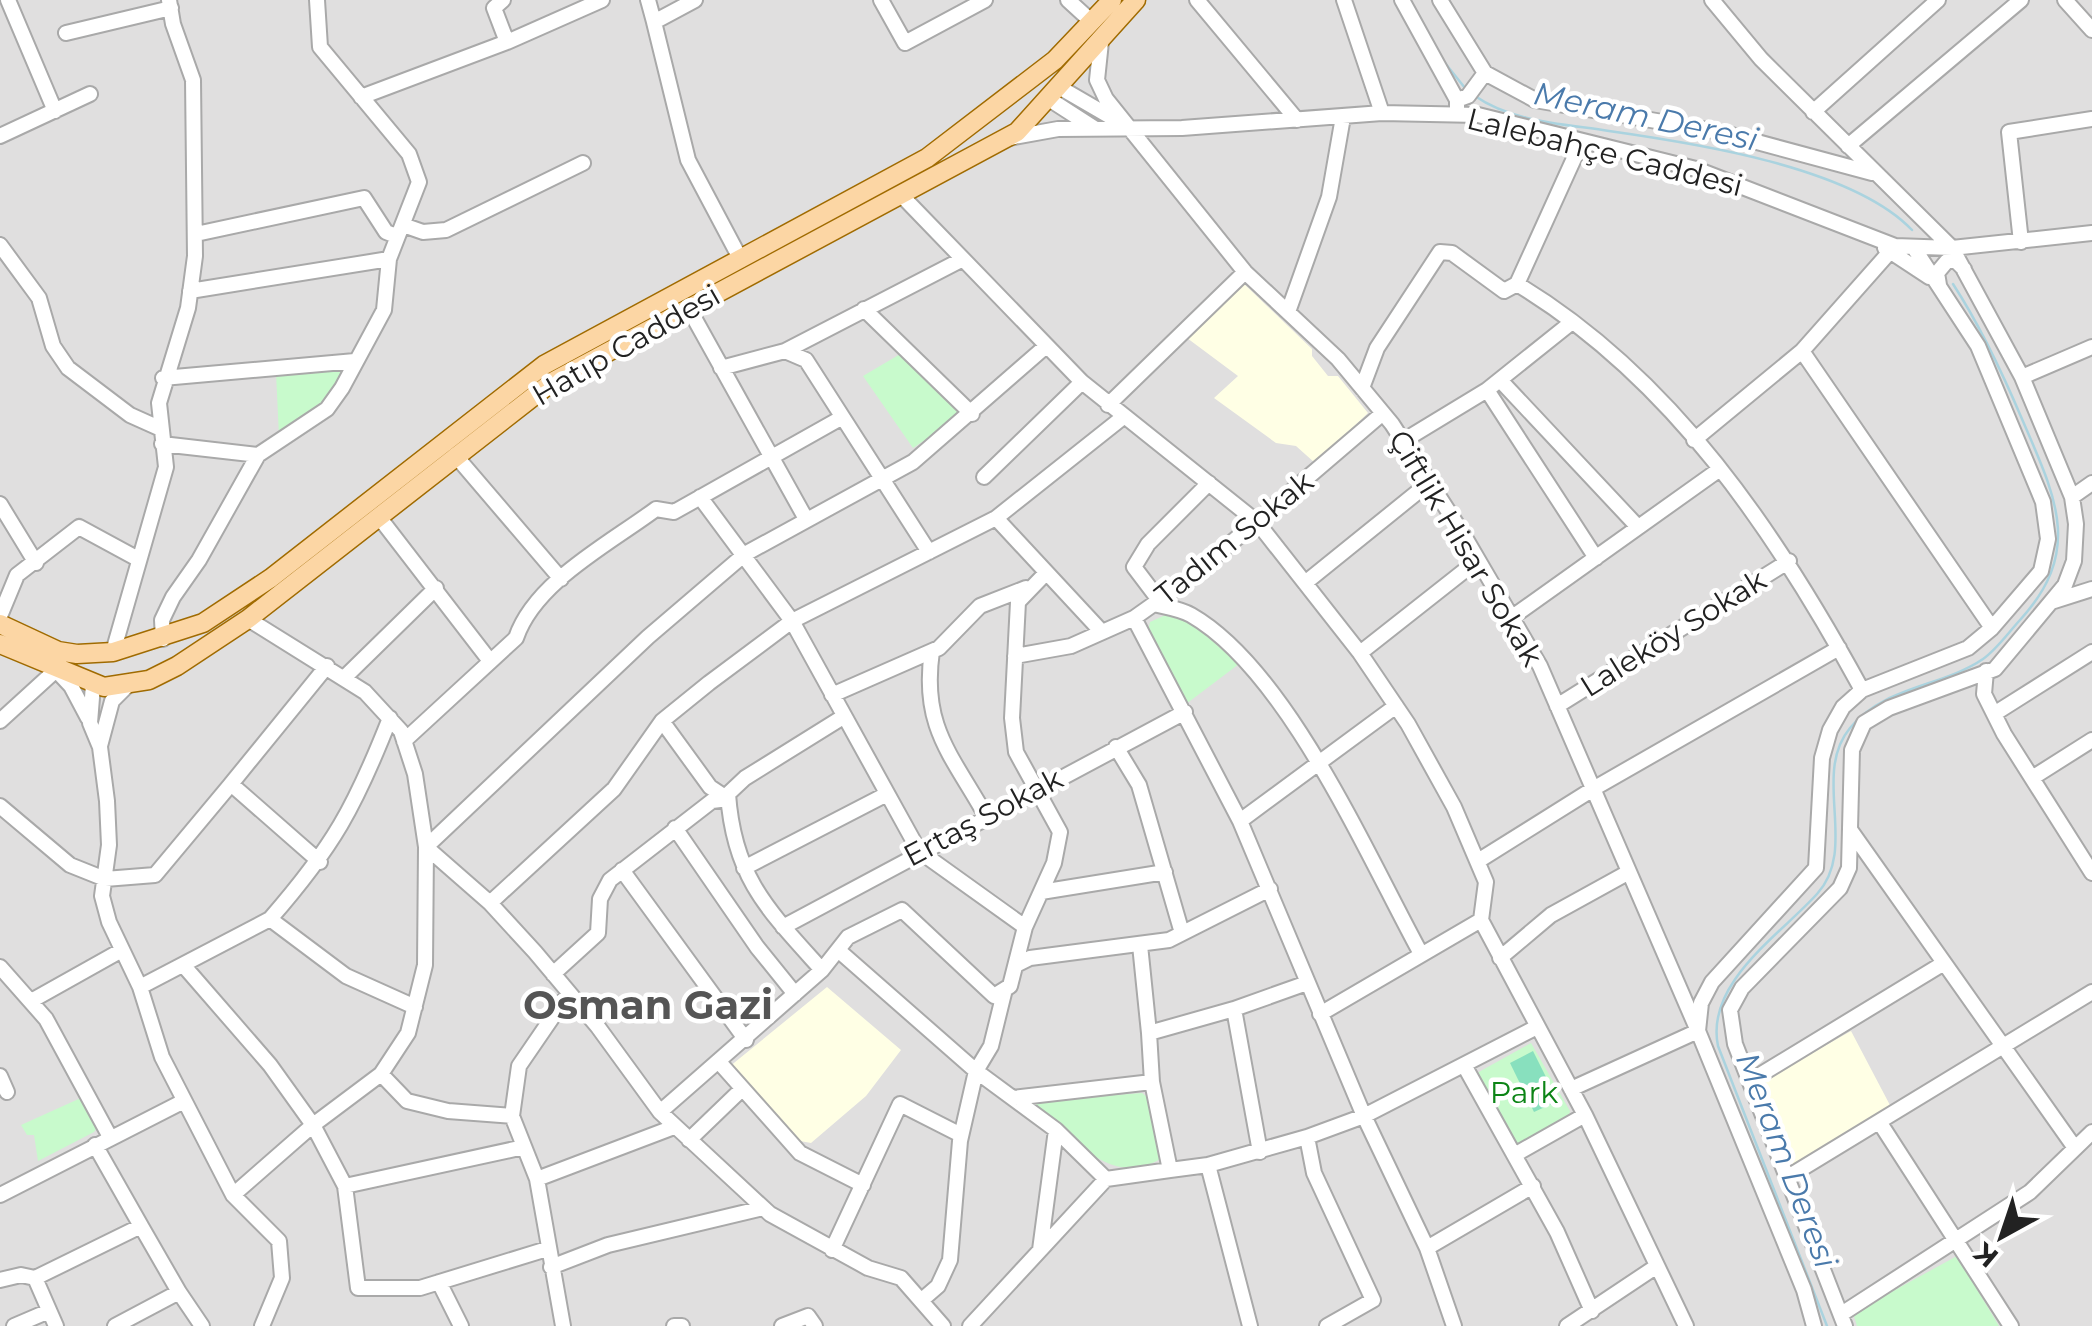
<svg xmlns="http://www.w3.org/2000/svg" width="2092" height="1326" font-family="Montserrat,sans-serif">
<rect width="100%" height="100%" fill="#f2efe9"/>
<path fill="#e0dfdf" d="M0,0h2092v1326h-2092z"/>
<path fill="#ffffe5" d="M1243,283l69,66v7l16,20h10l30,37 -53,50 -19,-17 -20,-3 -62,-45 24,-22 -51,-38z
M827,987l74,63 -35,46 -55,47 -11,-2 -71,-74z
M1851,1031l41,78 -100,57 -33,-83z"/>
<path fill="#c8facc" d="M902,353l59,57 -2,7 -46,31 -50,-72z
M337,369l5,4 -16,28 -47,35 -3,-63z
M1172,612l15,7 52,45 -53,40 -38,-73 2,-9z
M1531,1043l39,68 -2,9 -51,25 -40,-72z
M1142,1093l5,4 13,62c-49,30 -90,-23 -124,-53l1,-5z
M83,1097l15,29 -4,6 -56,29 -4,-26h-7l-6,-10z
M1957,1256l42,70h-142l-4,-13z"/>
<path fill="#88e0be" d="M1533,1051l25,50 -24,11 -24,-49z"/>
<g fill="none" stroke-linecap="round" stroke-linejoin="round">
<path stroke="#aad3df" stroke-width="2.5" d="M1445,63l20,25
M1475,96c37,26 90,28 134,35 85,12 243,36 303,99
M1827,1326l-109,-280c-13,-63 62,-111 99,-152 42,-46 -6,-119 33,-166 34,-42 92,-41 133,-69 14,-10 25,-26 37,-39 64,-70 35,-124 2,-201 -20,-47 -41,-92 -69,-135"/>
<g stroke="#a9a9a9" stroke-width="18">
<path id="minor" d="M8,0l47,111
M503,0l-9,8 13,34
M648,0l6,22 41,-22
M881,0l24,43 80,-43
M1068,0l24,22
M1197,0l100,120
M1344,0l38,113
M1402,0l55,100
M1440,0l45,73 -17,23 -11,4v14
M1712,0l49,59 191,189 70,129 50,120 4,27 -2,37 -9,24 -70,84 -106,39 -25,15 -12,27 -3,118 -9,20 -98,100 -12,22 5,34 110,282
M2065,0l27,30
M654,22l34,138 53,100
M66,33l105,-25
M1101,42l-4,38 9,19 139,173 93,87 54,65 71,110 77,132 158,365 -127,58
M1485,73l50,27 185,32 152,41
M1059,87l62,36
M361,97l146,-55 95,-42
M1049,99l45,29
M1813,112l125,-112
M0,136l90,-42
M1009,138l49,-9 124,-1 200,-15 96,2 218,54 199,77 57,2 140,-15
M1848,146l173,-146
M903,197l179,185 175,140 103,131 48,71 46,83 32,75 -5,38 -161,94
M403,225l20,7 23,-2 137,-67
M196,234l168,-36 22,34 10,4
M2021,242l-12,-110 83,-13
M0,245l39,53 14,48 15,22 62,47 29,13
M1885,248l44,29
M1517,284c156,94 260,250 345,406
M1939,285l-2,-12 10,-12h9l8,8
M190,291l199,-32
M688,307l118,212
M864,309l108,105
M1288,312l41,-115 14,-80
M1572,322l-85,68 109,168
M785,351l176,-91
M1802,351l190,277
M721,368l64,-17 21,9 123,192
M2022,377l70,-30
M163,378l192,-17
M1500,380l138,147
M1362,388l15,-40 63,-96 12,1 52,38 13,-7 64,-141
M1108,405l137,-133
M1694,440l108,-89 93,-105
M1403,441l84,-51
M162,444l96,11 69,-46 15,-21 42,-78 5,-51 30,-77 -10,-28 -89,-107 -3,-47
M455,455l106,124
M984,477l98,-95
M700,497l92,124 127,230 106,76
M2072,497l20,-14
M0,504l36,59
M379,517l111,144
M996,518l105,113
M1305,583l125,-101
M1159,600l-25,-33 14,-23 61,-61
M2051,602l41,-13
M1154,604c12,3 27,5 37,11 96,55 176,240 229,337
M0,616l17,-41 62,-48 59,32
M1134,618l106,203 124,295 63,132 27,78
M1511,618l209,-149
M248,619l117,73 36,39 14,43 11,73 64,56 45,49 63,75 62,85 110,102 98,54 33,10 42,48
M163,639l-1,-19 11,-23 26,-37 59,-105
M932,651c-11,75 19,103 54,165
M113,652l53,-185 -7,-64 29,-95 7,-52 -2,-176 -20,-56 -4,-24
M1360,653l118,-93
M1015,656l56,-10 63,-28 55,-39 194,-166
M1986,671l-2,23 20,40 88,139
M344,678l92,-90
M93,685l-3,38 10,24 7,54 2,44 -7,51 7,26 31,65 22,70 71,138 46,46 3,37 -20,48
M832,695l107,-47 41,-42 46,-18
M1557,706l232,-145
M1994,714l98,-62
M390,718c-35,89 -57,129 -120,201l76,57 69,31
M0,721l56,-51 15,16 17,32
M662,721l48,66 18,12
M404,741l112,-103c19,-56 93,-94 140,-129l18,3 167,-94
M100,746l12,-45 16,-16
M1116,747l23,38 43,148
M2032,778l60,-38
M231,784l96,-118
M0,806l70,59 35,14 50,-4 76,-91 89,78
M1240,821l156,-115
M675,828l82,119 38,47
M1851,831l224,317
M1478,861l115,-72 246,-141
M744,868l143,-74
M622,870l124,170
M1041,892l124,-20
M490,903l124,-114 48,-68 47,-38 83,-62 204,-103 126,-100
M1481,920l104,195 101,211
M783,927l402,-215
M1140,945l9,88
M838,950l138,121 15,-25 14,-57
M1500,958l51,-43 78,-43
M1018,964l12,-6 139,-18 101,-51
M184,966l86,99 43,60 -80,70
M0,967l46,52 64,118
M822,970c-54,-60 -88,-92 -94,-176l17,-16 98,-61
M553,974l45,-41 2,-34 10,-19 102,-79 16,-2
M140,987l130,-68
M31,1001l91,-51
M719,1062l81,91 63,32
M1464,1065l93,167 35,79
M381,1074l-68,51 32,61 13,102h62l127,-39
M0,1076l7,16
M1750,1081l194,-118
M1013,1098l139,-16
M660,1112l162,-142 26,-33 54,-27 92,86 16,-10 15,-59 29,-64 6,-31 -44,-80 -4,-34 6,-116 27,-28
M512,1116l-64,-5 -41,-10 -26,-27 27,-41 17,-68 1,-118 222,-210 97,-83 168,-92 132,-115
M1880,1123l131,203
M1056,1130l50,49
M1307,1137l57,-21 173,-89
M689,1140l53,-51
M95,1145l46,81
M1260,1152l-26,-143 73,-26
M1516,1154l69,-39
M1208,1165l-38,5 -18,-88 -3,-49 85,-24
M1788,1177l304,-185
M537,1179l-25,-63 7,-50 50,-73
M345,1186l179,-39
M0,1195l184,-94
M1427,1248l106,-62
M832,1250l68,-146 61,31
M551,1267l57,-22 155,-37
M35,1278l21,48
M0,1280l21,-5 14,3 106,-52 38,66
M439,1282l22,44
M923,1299l15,-13 12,-26 10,-119 16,-70 80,59 -16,120
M1843,1313l187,-121 62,-60
M14,1326l35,-15
M115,1326l64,-34 23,34
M563,1326l-26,-147 137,-52
M674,1326h8
M782,1326l26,-10 7,10
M970,1326l136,-147 64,-9
M1250,1326l-42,-161 99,-28 7,36 59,127 -46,26
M1567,1326l90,-60
M1814,1326l-10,-36 -106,-259 3,-28 11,-21 104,-114 6,-110 8,-28 13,-23 19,-17 106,-42 24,-20 49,-57 7,-32 -5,-37 -65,-156 -64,-98"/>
</g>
<g stroke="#a06b00" stroke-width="21">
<path id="major" d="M0,624l58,27 19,3 36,-2 90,-29 68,-45 273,-213 383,-207 128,-98 57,-60
M0,644l104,43 45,-7 28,-14 71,-47 304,-237 465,-250 119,-132"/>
</g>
<use href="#minor" stroke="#fff" stroke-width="14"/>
<use href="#major" stroke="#fcd6a4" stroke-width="18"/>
</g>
<g text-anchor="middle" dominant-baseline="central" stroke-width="9" stroke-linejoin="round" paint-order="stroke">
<g font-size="30" fill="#222" stroke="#fff">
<text transform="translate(1605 152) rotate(14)">Lalebahçe Caddesi</text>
<text transform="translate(626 345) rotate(-30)">Hatıp Caddesi</text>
<text transform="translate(1234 538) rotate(-39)">Tadım Sokak</text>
<text transform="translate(1466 548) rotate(59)">Çiftlik Hisar Sokak</text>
<text transform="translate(1673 633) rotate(-32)">Laleköy Sokak</text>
<text transform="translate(983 817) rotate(-28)">Ertaş Sokak</text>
</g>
<g font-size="30" fill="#0c8416" stroke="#fff">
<text x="1524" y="1092">Park</text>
</g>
<g font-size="32" font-style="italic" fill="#4a7aab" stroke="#fff">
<text transform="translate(1646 116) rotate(12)">Meram Deresi</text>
<text transform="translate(1787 1160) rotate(69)">Meram Deresi</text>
</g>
<g font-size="40" font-weight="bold" fill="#555" stroke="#fff">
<text x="648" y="1004">Osman Gazi</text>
</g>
</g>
<g transform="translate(2002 1236) rotate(220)" stroke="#ffffff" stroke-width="8" paint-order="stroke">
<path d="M0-8L18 38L0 25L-18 38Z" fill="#222222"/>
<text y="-15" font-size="28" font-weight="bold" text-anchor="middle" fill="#222222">K</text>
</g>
</svg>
